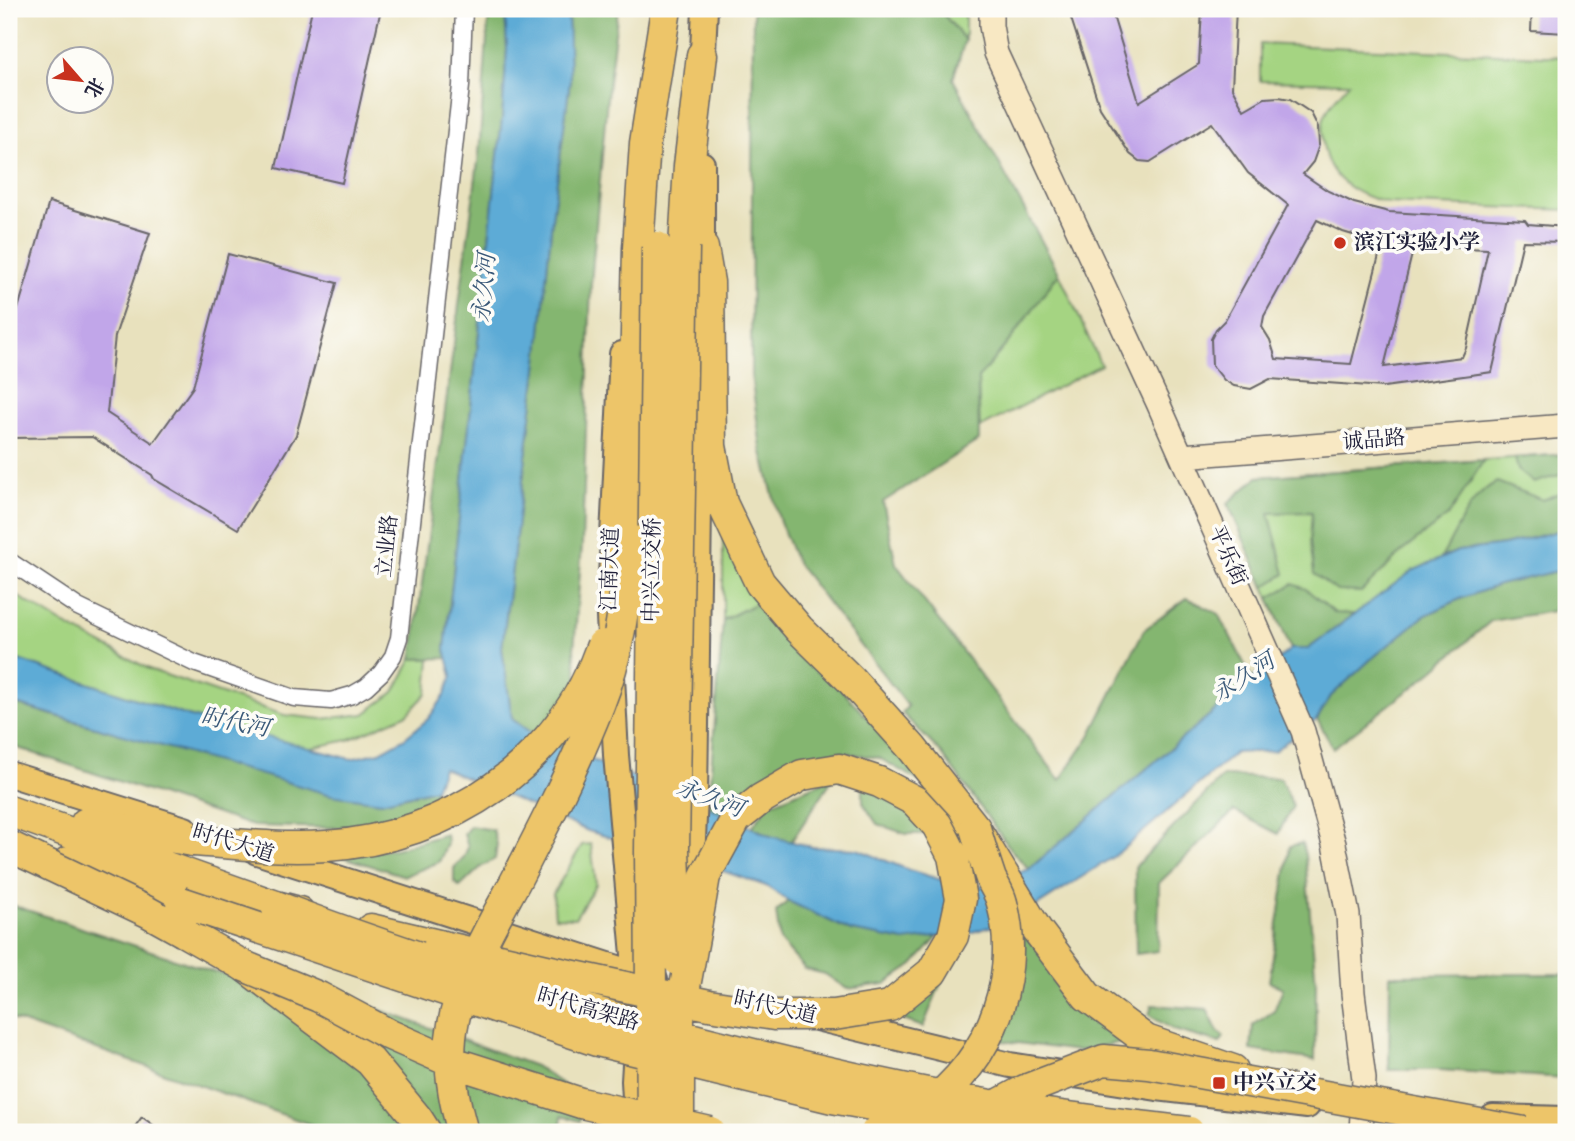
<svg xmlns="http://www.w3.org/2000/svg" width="1575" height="1141" font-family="'Old Standard TT','Noto Serif SC',serif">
<rect width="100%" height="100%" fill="#fdfcf7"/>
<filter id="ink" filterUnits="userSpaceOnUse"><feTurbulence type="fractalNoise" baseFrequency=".0143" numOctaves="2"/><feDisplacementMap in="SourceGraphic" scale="14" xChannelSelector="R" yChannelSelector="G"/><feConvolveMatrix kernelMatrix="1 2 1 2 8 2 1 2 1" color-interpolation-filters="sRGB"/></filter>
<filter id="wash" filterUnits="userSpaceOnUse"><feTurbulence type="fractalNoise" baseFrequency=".00686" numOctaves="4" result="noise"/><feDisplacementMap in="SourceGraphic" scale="28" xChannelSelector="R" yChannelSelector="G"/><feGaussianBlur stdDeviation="1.57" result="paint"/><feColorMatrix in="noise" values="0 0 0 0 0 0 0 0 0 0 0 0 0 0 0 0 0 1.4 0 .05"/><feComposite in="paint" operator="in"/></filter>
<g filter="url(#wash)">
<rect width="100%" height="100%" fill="#e8e1bd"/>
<path fill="#a5d482" stroke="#647b5e" stroke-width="2" d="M939,9h26v31z
M1260,44l306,13v153l-178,-7c-33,-8 -63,-25 -65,-63 -1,-8 -1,-19 3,-27 5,-12 15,-20 23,-30l-89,-2z
M1059,273l42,92 -121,63 -2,-50 33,-39z
M1566,454v75l-108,22 -46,20 -104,78h-17l-63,-146 30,-26z
M723,525l38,76 -38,19z
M9,591l56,34 86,45 133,45 38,4 42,-5 30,-22 18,-33h18l-3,34 -19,21 -60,26 -42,9 -115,-32 -182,-60z
M591,844l5,40 -21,34 -20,-1 -2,-23 29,-49z"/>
<path fill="#84b670" stroke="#536c56" stroke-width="2" d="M489,9h16l2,40 -5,69 -57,531 3,9 -36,1 67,-505z
M568,9h50l-11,89 -16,186 -9,261 -8,105 13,108 -49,-20 -26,-19 -10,-71 37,-295 13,-134 18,-138z
M753,9h186l26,31 -12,39 106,194 -48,66 -33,39 1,62 -96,62 13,62 164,216 30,-44 54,-106 43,-32 32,16 33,65 -223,190 -17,-18 -70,-97 -40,-41 6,-7 -112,-144 -17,-43 -18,-71 -10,-73z
M1566,454v19l-32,10 -16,-13 -3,-12z
M1484,460l-35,55 -44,34 -44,43 -24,-1 -23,-17 -4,-34 2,-28 -43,1 16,61 -21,13 -36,-84 30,-26z
M1497,482l46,18 23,-10v39l-63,16 -45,6 -17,7c15,-25 28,-63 56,-76z
M1566,569v40l-75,12 -73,62 -85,65 -16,-29 14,-23 39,-36 54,-44 36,-17 39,-14z
M1293,584l13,5 29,24 19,1 -46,35h-17l-22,-51z
M761,601l170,187 -52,-30 -39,-6 -32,8 -79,56 -21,-9 15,-187z
M9,702l67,20 284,76 21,4 54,-13v11l-39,18 -53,10 -90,-2 -244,-81z
M1223,776l57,2 13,28 -15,28 -44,-23 -75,72 -1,68 -22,3 -1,-87z
M833,778l-42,64 -21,-6 -18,-9 17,-23z
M863,784h16l51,50h-24l-29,-10 -14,-21z
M470,826l23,4 4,14 -2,15 -14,8 -21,20 -6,-5v-14l10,-11 4,-10 -4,-13z
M446,834l1,10 -8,18 -34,14 -72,-22 62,-5z
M1302,843l3,12 11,129 -1,76 -64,-10 2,-25 21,-14 9,-23 -14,-6 21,-136z
M788,901l63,30 88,5 -26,29 -28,19 -38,5 -22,-15 -20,-5 -25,-28 -4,-29z
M9,904l202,67 147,31 177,64 48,32 -3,23 -18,-5 -2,16h-228l-323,-114z
M1023,934l109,106 -54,11 -76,-10 21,-64z
M1566,974v104l-126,-8h-51l1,-95z
M944,975l-21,52 -44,-16z
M1152,1005l55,4 10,21 7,7 -4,6 -46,-13 -25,-15z"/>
<path fill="#5dabd6" stroke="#406688" stroke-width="2" d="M505,9h63l2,72 -18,138 -13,134 -37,295 10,71 26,19 175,71 57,27 42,11 45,2 52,21 62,19 58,-20 223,-190 39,-30h17l104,-78 46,-20 46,-6 62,-16v40l-67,16 -39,14 -36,17 -54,44 -39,36 -14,23 -43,32 -39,2 -119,102 -98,63 -45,14 -68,9 -54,-10 -63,-30 -22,-15 -43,-15 -135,-40 -145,-63 -8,21 -54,13 -50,-7 -322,-93v-45l182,60 160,42 29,-7 25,-14 23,-19 17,-24 7,-19 -7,-27 57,-531 5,-69z"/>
<g id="blocks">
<path fill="#c1a6e9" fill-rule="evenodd" d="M312,9h69l-39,174 -66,-15z
M1068,9h43l28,93 60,-38 3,-55h34l-4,79 12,22 21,-12 14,-1 11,2 21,14 7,14 1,18 -6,17 -10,12 25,17 26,12 35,9 136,8 3,4 38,3v15l-43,-1 -31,131 -108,15 -114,-8 -19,10 -17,-3 -10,-6 -12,-15 -1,-26 5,-10 9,-9 63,-115 -40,-32 -36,-50 -62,39 -11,-1 -9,-7 -30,-46zM1317,220l26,12 39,12 -31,120 -75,-5 -6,-19 -8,-13 2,-11zM1414,246l74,3 -22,99 -4,9 -78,10z
M1532,9h34v24l-35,-2z
M49,202l101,31 -35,103 -8,77 46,30 40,-56 35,-133 109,29 -41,152 -58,94 -84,-50 -2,-4 -60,-38 -83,1v-115h5z
M142,1117l21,15h-32z"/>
</g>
</g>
<g filter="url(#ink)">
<use href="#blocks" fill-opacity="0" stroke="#676568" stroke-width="2"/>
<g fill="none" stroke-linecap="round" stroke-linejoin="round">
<g stroke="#676568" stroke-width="19">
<path id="street" d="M9,561l69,46 116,56 100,35 37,3 21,-6 14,-8 15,-14 12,-17 6,-18 62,-552 3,-77"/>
</g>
<g stroke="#676568" stroke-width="26">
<path id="secondary" d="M991,9v17l5,27 162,350 145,328 31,113 14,71 5,78 11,86 -3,53
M1182,456l384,-30"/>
</g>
<g stroke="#676568" stroke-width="28">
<path id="primary" d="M702,72l3,-63
M702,164v100
M610,636l-1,-19 13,-263
M612,676l4,79 21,233
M9,774l176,55
M257,852l398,128
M690,901l5,-104 5,-363
M820,1019l190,46 147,23 150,18
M637,1032l-3,49 3,51
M1493,1117l73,2"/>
</g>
<g stroke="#676568" stroke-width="33">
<path id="highway" d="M684,247l5,-81 13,-111
M703,248l6,34 2,164 11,57 38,80 39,46 52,51 61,68 63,80 62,102 50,66 59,44 87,30
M631,540l7,-292 7,-105 21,-134
M9,811l267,95 23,6
M86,823l107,18
M68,862l113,40
M371,929l68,16
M184,932l60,34 126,95 47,57 9,14"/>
</g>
<use href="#street" stroke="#fff" stroke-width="16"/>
<use href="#secondary" stroke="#f8e8c3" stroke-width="23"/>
<use href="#primary" stroke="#edc569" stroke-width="24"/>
<use href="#highway" stroke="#edc569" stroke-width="30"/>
<g stroke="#676568" stroke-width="33" stroke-linecap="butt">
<path id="highway-bridge" d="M193,841c44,3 89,8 133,5 123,-8 235,-83 276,-201
M9,846l139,66 36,20
M181,902l416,139 235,57 191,34
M276,906c56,22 113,41 170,60 168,55 339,100 512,133 76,15 154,24 231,33
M439,945l108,25 162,35 65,10h60l56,-9 42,-34 21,-36 8,-37 -8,-43 -16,-31 -22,-24 -36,-19 -40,-13 -37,6 -41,24 -25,20 -31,57 -8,46 -18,97
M678,960l-4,-111 10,-602
M244,966l75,31 71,38 59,26 132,42 129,29
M992,1108l33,-18 79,-30 45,4 375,68
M463,1132c-9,-30 -15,-62 -12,-94 6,-55 38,-108 64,-156 30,-58 60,-116 84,-177 22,-55 26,-107 32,-165
M652,1132l-2,-281 7,-604
M679,1132v-115
M876,1132c11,-5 23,-9 34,-15 74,-42 114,-131 92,-214 -2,-9 -7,-16 -11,-24 -6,-17 -11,-34 -16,-51"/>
</g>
<use href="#highway-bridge" stroke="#edc569" stroke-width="30"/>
</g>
</g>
<g fill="#c8321e" stroke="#fdfcf7" stroke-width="2.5">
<circle cx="1340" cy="243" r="7"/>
<rect x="1212" y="1076" width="14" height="14" rx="3.5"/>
</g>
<g text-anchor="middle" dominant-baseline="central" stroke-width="7" stroke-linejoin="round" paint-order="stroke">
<g font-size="21" font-weight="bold" fill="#22223b" stroke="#fdfcf7" text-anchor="start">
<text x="1354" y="243">滨江实验小学</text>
<text x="1233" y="1083">中兴立交</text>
</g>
<g font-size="21" fill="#22223b" stroke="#fdfcf7">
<text transform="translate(1374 441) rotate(-5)">诚品路</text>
<text transform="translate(388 546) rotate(-84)">立业路</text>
<text transform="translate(1227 556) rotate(66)">平乐街</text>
<text transform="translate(611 569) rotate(-88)">江南大道</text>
<text transform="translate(653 570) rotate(-89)">中兴立交桥</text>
<text transform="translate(233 844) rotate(17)">时代大道</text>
<text transform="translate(775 1008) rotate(13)">时代大道</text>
<text transform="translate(588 1010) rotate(16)">时代高架路</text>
</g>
<g font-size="23" font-style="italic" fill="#3a5979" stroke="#fdfcf7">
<text transform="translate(485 288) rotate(-85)">永久河</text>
<text transform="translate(1244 678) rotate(-33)">永久河</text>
<text transform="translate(235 723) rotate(11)">时代河</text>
<text transform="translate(710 799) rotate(20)">永久河</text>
</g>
</g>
<rect width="1575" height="1141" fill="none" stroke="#fdfcf7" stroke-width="35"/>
<g transform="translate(80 80) rotate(118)"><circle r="33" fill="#fdfcf7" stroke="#a5a5ac" stroke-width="2"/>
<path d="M0-5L12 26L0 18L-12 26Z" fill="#c8321e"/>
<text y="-10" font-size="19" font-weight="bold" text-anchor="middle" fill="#22223b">北</text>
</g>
</svg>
